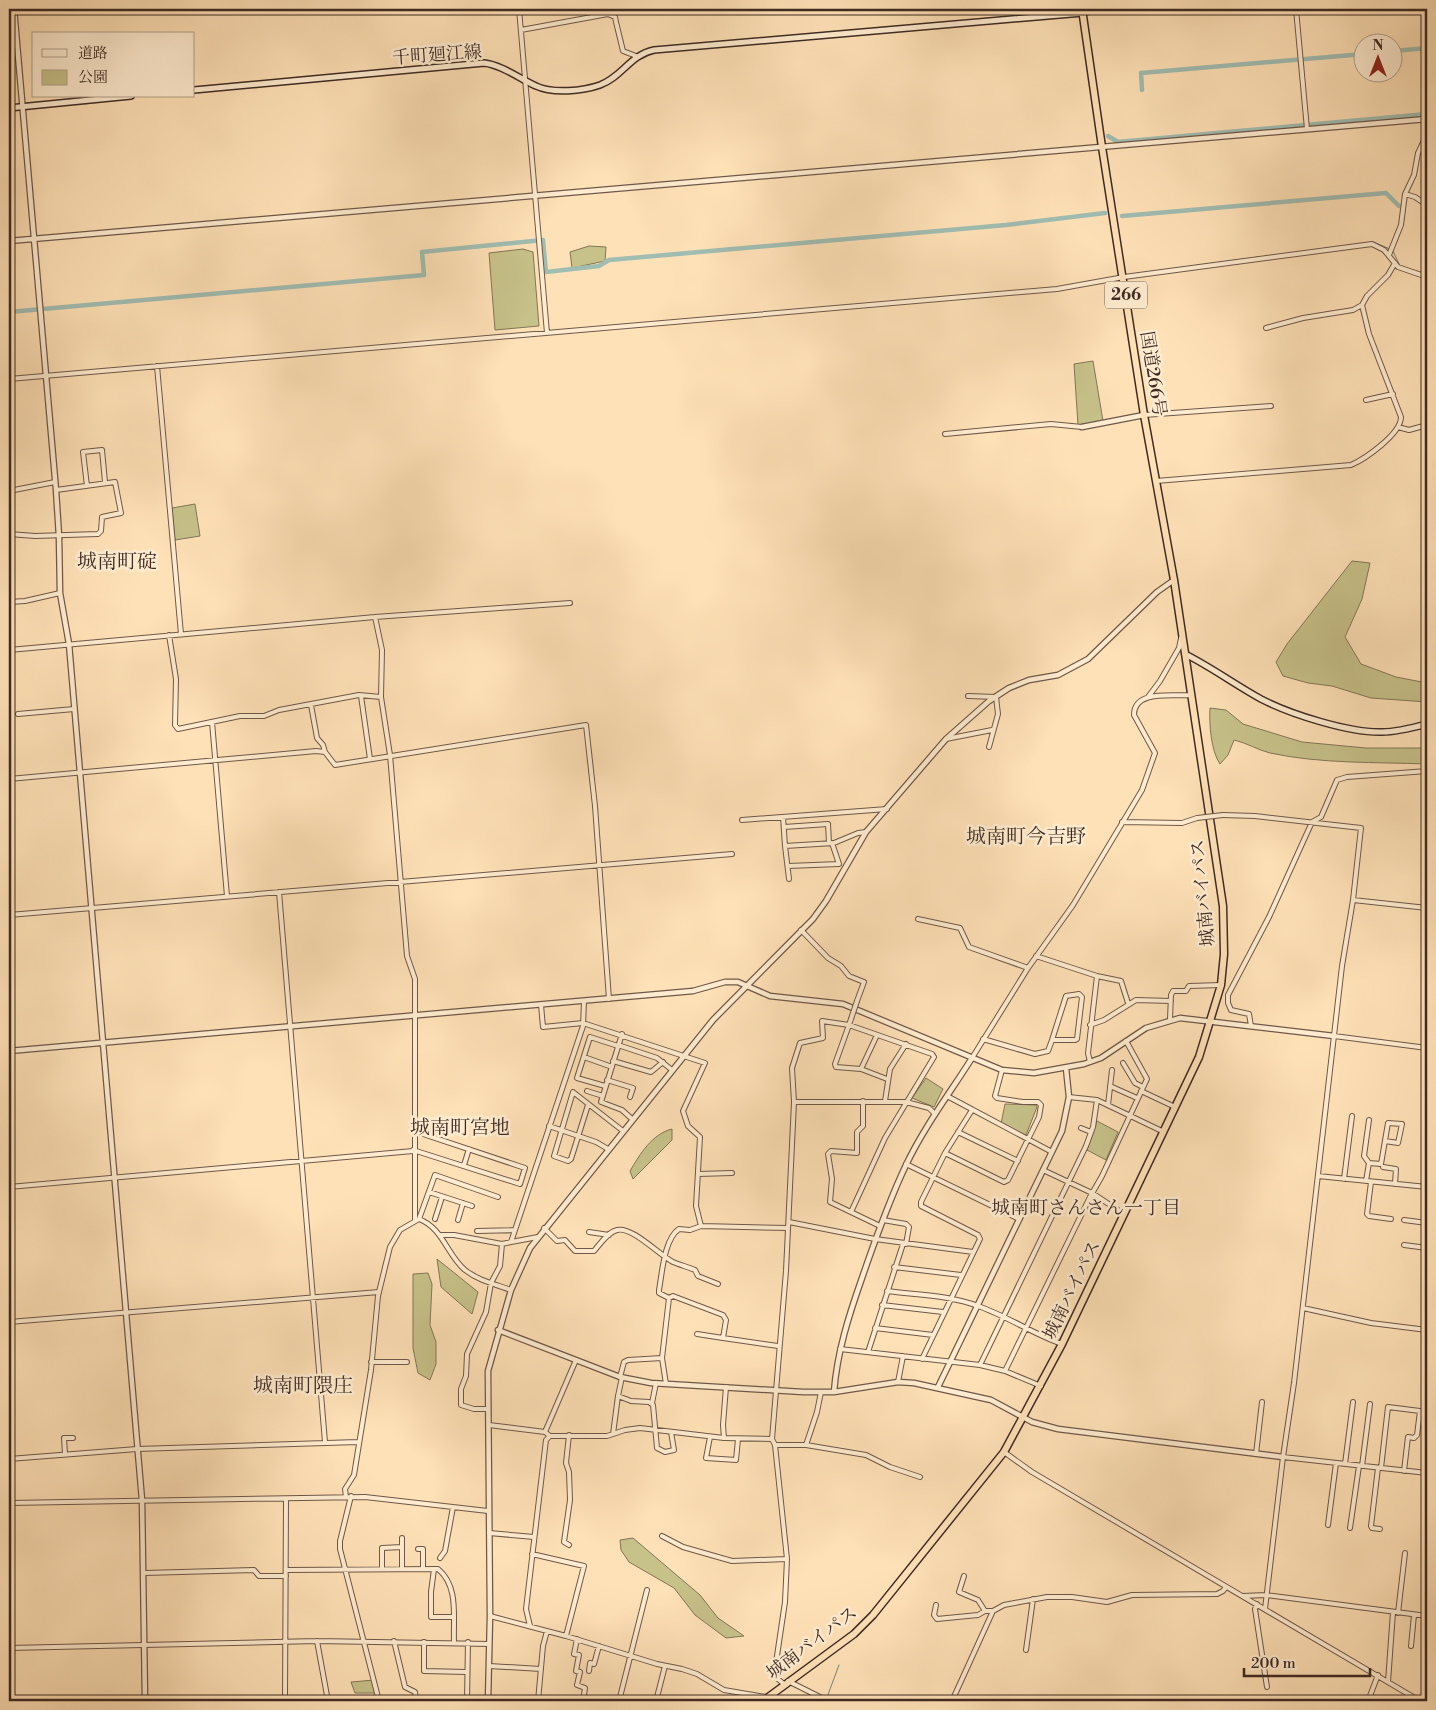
<svg xmlns="http://www.w3.org/2000/svg" width="1436" height="1710" font-family="'Libre Bodoni','Noto Serif JP',serif">
<rect width="100%" height="100%" fill="#ffe1b7"/>
<filter id="stains"><feTurbulence type="fractalNoise" baseFrequency=".004" numOctaves="4"/><feColorMatrix values="0 0 0 0 .2 0 0 0 0 .09 0 0 0 0 .02 0 0 0 .5 -.17"/></filter>
<radialGradient id="worn" r=".72"><stop offset=".6" stop-color="#630" stop-opacity="0"/><stop offset="1" stop-color="#630" stop-opacity=".3"/></radialGradient>
<path fill="#c7c18a" stroke="#837656" d="M589,246l17,1 -1,14 -33,7 -2,-16z
M523,249l10,3 6,74 -44,4 -6,-77z
M1093,361l10,60 -25,4 -4,-61z
M195,504l5,32 -25,4 -3,-32z
M1352,561l18,2 -8,36 -17,38 16,27 35,13 31,6v19l-56,-4 -39,-12 -24,-3 -25,-7 -7,-14 11,-18z
M1210,708l16,2 17,14 59,18 64,6h61v16c-51,-2 -106,0 -157,-11 -12,-3 -23,-10 -36,-13l-6,15 -8,9c-9,-13 -11,-40 -10,-56z
M926,1078l17,11 -9,18 -22,-9z
M1005,1104l31,1 1,2 -11,28 -25,-11z
M1097,1121l21,11 -12,28 -19,-10z
M672,1129v11l-39,39 -3,-8c10,-17 22,-37 42,-42z
M437,1259l41,33 -6,22 -31,-27z
M428,1273l4,11 -2,41 6,17v22l-6,16 -12,-7 -5,-25v-74z
M633,1538l67,57 18,23 26,18 -18,2 -31,-23 -21,-27 -45,-26 -8,-12 -1,-10z
M374,1680l3,13h-22l-4,-11z"/>
<g fill="none" stroke-linecap="round" stroke-linejoin="round">
<path stroke="#798379" stroke-width="1" d="M1426,142h1
M1373,242l17,7
M1393,251l7,15 27,8
M1133,274l125,-17
M826,1700l13,-35"/>
<path stroke="#a0bdb2" stroke-width="4.5" d="M1394,51l33,-3
M1142,90l-1,-17 223,-19
M1108,136l10,6 309,-28
M1122,216l264,-23 13,13
M9,312l415,-37 -2,-23 121,-12 3,32 53,-6 10,-6 397,-35 99,-12"/>
<g stroke="#6f5848" stroke-width="6">
<path id="minor" d="M519,9l28,324
M1296,9l11,120
M1083,13l27,-4
M1034,17l1,-8
M521,30l87,-16 7,3 1,5 7,29 13,5
M1405,194l10,3 12,8
M1389,255l12,-30 4,-31 9,-19 4,-22 9,-19
M1266,328l37,-10 50,-8 9,-5 5,-9 21,-21 7,-12
M157,366l24,268
M9,379l1048,-90 67,-12 248,-33 12,6 14,17 29,10
M1366,400l27,-6
M1144,415l127,-9
M1398,427l11,3 18,-5
M945,434l106,-10 31,3
M1156,481l195,-16c14,-6 50,-31 50,-48l-32,-83 -7,-29
M87,486l-4,-34 19,-2 3,32
M9,491l46,-9
M9,534l26,2 63,-2 3,-3 1,-14 19,-4 -6,-31 -59,8
M9,602l16,-1 35,-8
M375,617l7,33 -1,47 9,58 17,201 8,23v242
M169,635l7,44 -1,46 3,4 62,-13h24l15,-6 80,-15 22,2
M9,650l366,-33 195,-14
M361,696l9,63
M968,696l28,1 2,17 -9,33
M1148,697l12,-16 19,-33 2,-10
M311,705l6,33 6,7 2,7
M18,714l56,-5
M212,722l15,174
M946,739l46,-9
M9,779l307,-28 9,1 10,13 251,-40 9,81 14,193
M1223,815l32,1 106,12 -8,72 -11,66 -48,417 -11,74 -18,152
M783,817l2,29 49,-3 24,-10 8,-1
M742,820l145,-11
M1122,822l60,1 15,-5
M784,827l44,-3 1,19
M785,846l4,33
M788,866l51,-2 -7,-21
M279,892l46,550
M1353,900l74,8
M9,915l723,-61
M918,919l42,9 9,19 59,21
M801,930l27,28 13,8 8,10 15,6 -7,19
M1036,956l61,20
M541,1005l2,22 40,-4 122,40 -22,48 5,15 12,11 -4,69 5,20
M851,1019l-2,6 -27,-4 1,17 -23,5 -8,25 2,34h112l23,6 6,6
M1170,1019l1,-24 2,-4h13l3,-5 32,-1
M1090,1025l14,-5 32,-20 35,1
M1251,1026l-2,-12 -18,-4 -3,-7v-8l41,-78 43,-95 9,-5 16,-37 10,-3 80,-6
M622,1034l-21,68 21,8 10,9
M1334,1036l93,12
M983,1039l52,15 13,-3 4,-11h23l2,-1 5,-42 -3,-3 -13,2 -14,44
M618,1045l39,13 15,12
M584,1057l28,10
M972,1058l56,-90 45,-63 69,-115 13,-37 -21,-38c0,-26 39,-18 57,-20
M613,1061l38,11 12,-10
M1090,1062l-2,-9 9,-77 24,5 7,22
M1123,1063l12,20 8,4
M861,1069l16,-34
M607,1080l26,8 -3,9
M605,1086l-28,-8 13,-41 28,9
M1110,1086l27,12
M587,1091l16,5
M1141,1091l34,16
M947,1096l105,56
M1069,1097l28,3 67,32
M863,1101v25l-6,6v21l-26,-2 -3,3 4,25 -2,23 50,24
M885,1101l5,-32 16,-25
M588,1105l-17,54 -3,2 -14,-5 19,-64 50,39
M1108,1105l4,-35
M549,1126l47,16 12,7
M1081,1128l10,4
M958,1132l60,29
M413,1150l107,34 5,-16 -111,-37
M945,1153l59,29 4,-2 31,-63 2,-12 -3,-3h-15l-26,-4 -2,-2 7,-26
M1369,1163l12,1 7,-41 14,1 -4,19 -13,-2
M906,1164l113,55
M464,1165l5,-16
M1383,1167l13,2 -1,15
M1043,1170l49,23 32,21
M698,1174l34,-1
M1318,1176l109,11
M1344,1179l8,-63
M1366,1181l3,-18 -5,-7 5,-36
M1371,1182l-4,32 2,2 22,3
M9,1187l404,-36
M429,1192l43,14
M851,1212l34,-74 49,-81 -2,-3 -83,-29 -14,39 1,3 25,2 26,10
M419,1219l16,-44 63,22
M435,1219l7,-22
M458,1220l5,-17
M883,1220l23,4 3,3 -3,17
M1404,1220l23,3
M789,1222l86,17 98,13
M544,1228l13,13 8,-1 10,11h19c6,-7 14,-19 23,-21 15,-4 42,25 56,32 7,3 15,5 22,8l3,6 20,8
M477,1231l38,-1
M589,1232l20,3
M440,1235h14l48,9
M538,1237l-27,5 72,-216 1,-25
M1404,1245l23,3
M894,1267l67,8
M887,1291c29,4 63,4 91,15 29,10 55,28 84,38
M882,1305l61,7
M1303,1308l68,15 56,7
M9,1322l370,-30
M875,1328l58,7
M697,1334l26,4
M778,1346l-55,-8 3,-18 -3,-5 -50,-19 -4,2 -10,-5v-3c3,-16 5,-51 20,-61l11,1 11,-4 87,2
M840,1349l140,16 25,6 36,15
M868,1352l35,-108
M922,1359l58,-120 -2,-4 -57,-29v-4l24,-49 27,-43
M371,1362h36
M980,1365l106,-219 7,-19 4,-27
M1005,1371l85,-174 12,-21 45,-97 -21,-38
M620,1377l4,-15 4,-2 34,-2
M622,1377l-4,19 13,5 18,1 4,3 4,43 8,4 9,-2 -3,-18
M898,1382l5,-26
M666,1384l-4,-26 7,-60
M652,1403l4,-20
M488,1409h-14l-13,-4v-16l5,-13 1,-22 19,-42 5,-29 9,-17 2,-22 9,-2
M489,1425l56,7 5,4h57l18,-6 15,-2 84,10 48,1
M545,1432l31,-72
M613,1434l5,-38
M710,1437l-4,21 30,2 2,-21
M724,1438l-1,-13 3,-38
M775,1445h31l60,10 24,12 30,10
M806,1445l11,-33 4,-20
M1004,1452l28,20 388,229
M65,1454l-1,-16h9
M1256,1454l6,-52
M1283,1457l144,16
M9,1459l128,-10 221,-7
M1345,1464l8,-62
M1362,1466l8,-62
M1378,1468l-7,58 1,2 8,1
M1381,1468l7,-61 32,4 -3,24 -3,3 -6,-1 -4,34
M351,1496l-11,45v8l39,152
M346,1497l-1,-8 9,-14 17,-105 7,-74 12,-49 10,-17 19,-11c24,9 28,36 46,51 14,11 30,14 46,20
M9,1503l356,-6 123,14
M1328,1525l8,-62
M1350,1528l9,-62
M489,1533l45,4
M662,1536l21,11 49,14 55,-2
M402,1538v31
M569,1545l-5,-3 6,-42 -1,-28 -3,-9 3,-28
M418,1549h5v20
M532,1554l52,12 -18,70
M440,1558l5,-7 8,-44
M382,1569v-21l20,-1
M434,1569l-3,23v25h22
M286,1570l152,-1c21,17 15,48 16,73
M144,1573l110,-3 5,6h27
M964,1576l-5,16 19,8 7,11h8
M1243,1596l23,-1 161,21
M1257,1604l-2,5 12,78
M936,1605l-2,10 3,4 41,-4 7,-4
M1398,1613l7,-60
M490,1616l76,20 91,28 25,5 15,5 27,16 42,7
M530,1626l-4,-17 20,-169 4,-4
M577,1639l-3,15 5,1 -3,16 4,1 -3,13 8,3 -2,13
M317,1641l11,60
M394,1641l11,46 10,5 1,9
M424,1642v29l43,1
M1411,1646l3,-31
M9,1648l308,-7 172,3
M1026,1650l7,-51
M489,1666l52,3
M589,1671l1,-8 4,1 5,-18
M788,1681l40,20
M1388,1682l5,-70
M784,1684l-10,-8 11,-74 2,-43 -12,-114 -3,-6 14,-168 8,-169
M285,1701l1,-202
M467,1701l1,-59
M538,1701l5,-55 4,-15
M619,1701l28,-111
M656,1701l9,-35
M952,1701l41,-90 11,-6 43,-8h25l35,5 25,-7 85,-1 6,-3 3,-4
M1368,1701l10,-26"/>
</g>
<g stroke="#6f5848" stroke-width="7">
<path id="tertiary" d="M14,9l42,481 3,46 1,57 9,51 73,856 3,201
M9,241l1418,-122
M1082,427l62,-12
M9,1051l684,-60 32,-9h13l32,14 73,8 159,66 32,3 50,-9 17,-6 45,-30 34,-10 154,18
M498,1330l122,47 31,6 152,9h31l64,-10 16,1 77,17 41,22 26,7 225,28
M938,1387l124,-256 7,-34 -3,-29
M834,1392c3,-40 15,-77 28,-114 13,-38 27,-77 44,-113 18,-38 44,-72 66,-107
M488,1701l2,-85 -2,-245 23,-81 19,-42 183,-228 100,-101 13,-18 40,-69 80,-93 43,-38 20,-13 20,-8 29,-5 30,-16 69,-67 17,-12"/>
</g>
<g stroke="#3f2b23" stroke-width="8">
<path id="secondary" d="M194,90l290,-27c18,2 36,16 52,23 17,8 47,5 64,-1 22,-8 30,-30 54,-35l429,-37
M9,108l122,-12
M1185,654c26,13 49,30 76,45 29,15 88,34 121,33 15,0 30,-4 45,-8"/>
</g>
<g stroke="#3f2b23" stroke-width="9">
<path id="trunk" d="M763,1701l91,-67 19,-19 131,-163 58,-108 137,-287 22,-72 3,-31 -1,-48 -49,-326 -30,-165 -42,-268 -20,-138"/>
</g>
<use href="#minor" stroke="#ffecd0" stroke-width="4"/>
<use href="#tertiary" stroke="#ffecd0" stroke-width="4.5"/>
<use href="#secondary" stroke="#ffecd0" stroke-width="5"/>
<use href="#trunk" stroke="#ffe1b7" stroke-width="6"/>
<g stroke="#6f5848" stroke-width="6" stroke-linecap="butt">
<path id="minor-bridge" d="M1197,818l26,-3
M851,1019l6,-18"/>
</g>
<use href="#minor-bridge" stroke="#ffecd0" stroke-width="4"/>
</g>
<g text-anchor="middle" dominant-baseline="central" stroke-width="5" stroke-linejoin="round" paint-order="stroke">
<rect fill="#ffecd0" stroke="#796557" stroke-width="1" x="1105" y="281.5" width="42" height="27" rx="4"/>
<g font-size="16" font-weight="bold" fill="#3f2b23">
<text x="1126" y="295">266</text>
</g>
<g font-size="18" fill="#3f2b23" stroke="#ffecd0">
<text transform="translate(437 55) rotate(-4)">千町廻江線</text>
<text transform="translate(1153 374) rotate(81)">国道266号</text>
<text transform="translate(1203 893) rotate(-96)">城南バイパス</text>
<text transform="translate(1072 1290) rotate(-64)">城南バイパス</text>
<text transform="translate(812 1643) rotate(-37)">城南バイパス</text>
</g>
<g font-size="19" fill="#3f2b23" stroke="#ffecd0">
<text x="1086" y="1208">城南町さんさん一丁目</text>
</g>
<g font-size="20" fill="#3f2b23" stroke="#ffecd0">
<text x="117" y="562">城南町碇</text>
<text x="1026" y="837">城南町今吉野</text>
<text x="460" y="1128">城南町宮地</text>
<text x="303" y="1386">城南町隈庄</text>
</g>
</g>
<rect width="1436" height="1710" fill="none" stroke="#ffe1b7" stroke-width="30"/>
<rect x="10" y="10" width="1416" height="1690" fill="none" stroke="#3f2b23" stroke-width="2.5"/>
<rect x="15" y="15" width="1406" height="1680" fill="none" stroke="#3f2b23"/>
<rect x="32" y="32" width="162" height="65" fill="#ffecd0" stroke="#b29f8b"/>
<rect x="42" y="49" width="25" height="8" fill="#ffecd0" stroke="#b29f8b"/>
<text x="78" y="58" font-size="15" fill="#3f2b23">道路</text>
<rect x="42" y="70" width="25" height="15" fill="#c7c18a" stroke="#b29f8b"/>
<text x="78" y="82" font-size="15" fill="#3f2b23">公園</text>
<g transform="translate(1378 58)"><circle r="24" fill="#ffecd0" stroke="#b29f8b"/>
<path d="M0-4L9 19L0 12L-9 19Z" fill="#8f2418"/>
<text y="-8" font-size="14" font-weight="bold" text-anchor="middle" fill="#3f2b23">N</text>
</g>
<path d="M1244 1668v8h126v-8" fill="none" stroke="#3f2b23" stroke-width="2.5"/>
<text x="1251" y="1668" font-size="15" fill="#3f2b23" stroke="#ffecd0" stroke-width="4" paint-order="stroke">200 m</text>
<rect width="100%" height="100%" filter="url(#stains)"/>
<rect width="100%" height="100%" fill="url(#worn)"/>
</svg>
